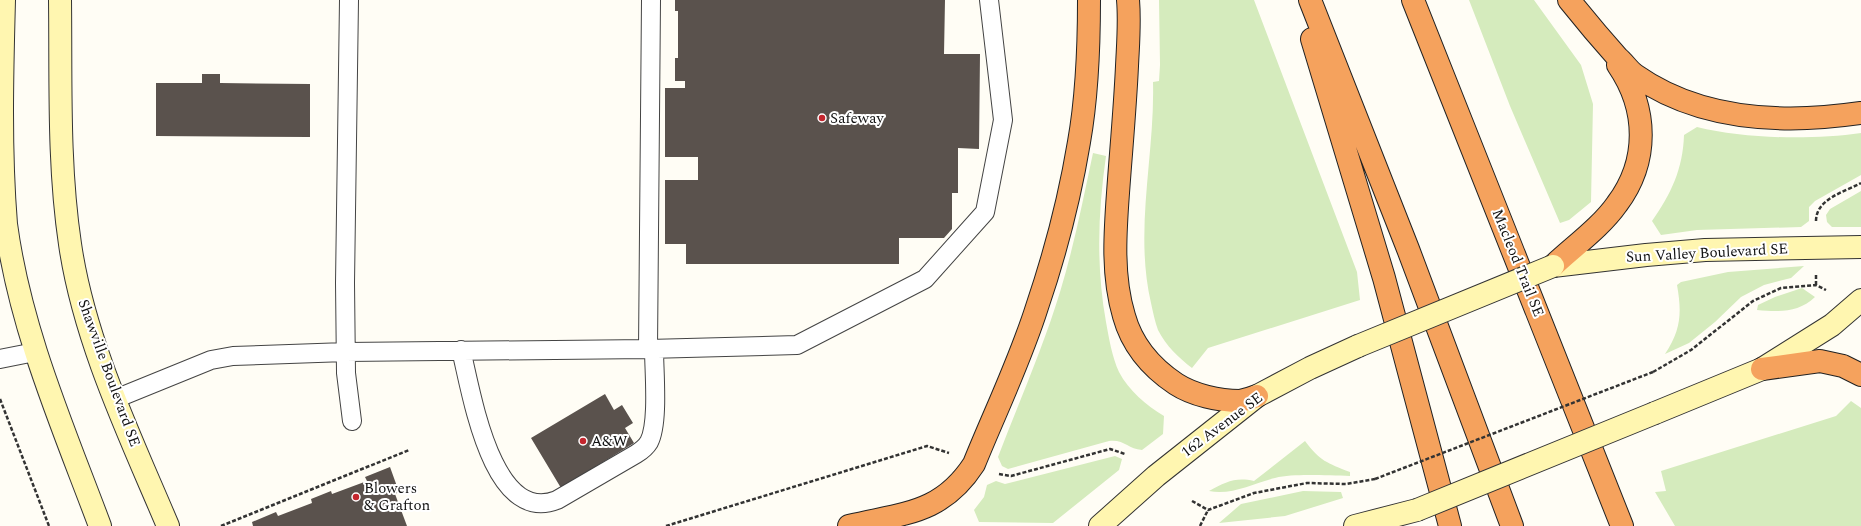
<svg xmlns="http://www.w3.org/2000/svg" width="1861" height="526" font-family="Spectral,serif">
<rect width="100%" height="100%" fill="#fffdf5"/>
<path fill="#d5ebbd" d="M1159,0h95l103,272 3,28 -152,48 -16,20c-13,-10 -26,-22 -34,-38 -3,-8 -5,-18 -7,-27 -17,-73 4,-148 2,-221l6,-1 1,-16z
M1469,0h65l47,65 12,39 -2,98 -22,18 -9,3 -50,-117z
M1697,127c49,12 114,13 164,6v42l-46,26 -6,6v14l-8,6 -104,3 -36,5 -9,-14c19,-27 31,-52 32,-86z
M1093,153l13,3c-8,56 -10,110 0,166 3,16 6,35 13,50 10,19 27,33 45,44l-1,18 -21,16c-14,-1 -18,-11 -33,-9l-101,28 -6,-3 -4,-9c21,-55 45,-109 62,-165 14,-46 23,-92 33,-139z
M1861,191v36h-29l-5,-5 -1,-7 4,-6z
M1804,266l-13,12 -27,7 -23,12 -26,25 -26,21 -24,11c16,-24 17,-41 12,-69l4,-3 47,-10z
M1802,288l13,9c-17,16 -36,15 -58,13l1,-5 17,-8z
M1851,401l10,7v118h-186l-20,-34 11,-1 -5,-20 175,-55z
M1305,441c15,20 22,22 45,31v4c-22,0 -54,-3 -75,2 -21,5 -44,18 -66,13 17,-9 26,-14 45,-10z
M1115,456l7,3 -3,11 -66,53 -74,-1 -5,-12 10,-13 3,-12 9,-4 9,3z
M1303,491l38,1 2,6 -58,18 -66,7 22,-19z"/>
<path fill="#5a524d" d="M675,0h270l-1,54h36l-1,95 -21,-1v45h-6v36l-8,9h-45v26h-213v-20h-21v-64h33v-23h-33v-69h20v-7h-10v-23h3v-47h-3z
M202,74h18v9l90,1v53l-154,-1v-53h46z
M605,394l9,16 8,-5 11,18 -8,5 9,15 -73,45 -30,-50z
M390,467l9,25 -4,2 12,32h-154l-1,-4 24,-10 2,4 34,-13 -1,-4 20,-8 1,3 35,-13 -2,-4z"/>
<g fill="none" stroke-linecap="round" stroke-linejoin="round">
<g stroke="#444" stroke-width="20">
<path id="lane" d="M349,0l-4,283 1,90 6,48
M648,349l3,-349
M461,350c10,39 30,176 96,150l79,-46c5,-3 10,-7 13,-12 10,-19 5,-71 5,-93
M0,359l35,-7
M115,399l96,-39 22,-4 113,-4 302,-3 149,-4 128,-66 60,-67 18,-92 -14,-120"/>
</g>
<g stroke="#333" stroke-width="24">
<path id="secondary" d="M4,0c-2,74 -4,150 2,224 14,105 57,203 94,302
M60,0c1,81 -2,164 10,244 14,97 60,192 98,282
M1553,266l93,-11 59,-5 156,-3
M1655,413l107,-44 70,-44 29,-25
M1100,526l56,-50 101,-80 53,-28 48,-22
M1355,526l62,-16"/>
</g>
<g stroke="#222" stroke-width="24">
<path id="highway" d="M1128,0c2,22 0,44 -1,66 -2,43 -6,85 -9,127 -3,41 -6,83 6,123 8,29 28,52 52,68 17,11 43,17 64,17 5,-1 12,-3 17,-5
M1310,0l98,249 104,277
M1413,0l209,526
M1569,0c16,20 32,39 49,58 6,5 11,13 17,17 65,46 150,49 226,38
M1312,39l72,239 66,248
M1553,266c20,-19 48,-39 64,-62 32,-43 31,-95 1,-139
M1762,369l58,-8 23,5 18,9
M849,526c53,-13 92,-11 125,-62 21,-52 46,-103 63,-157 18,-53 33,-111 42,-165 8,-45 10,-96 10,-142"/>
</g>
<path stroke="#333" stroke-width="2.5" stroke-dasharray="4 2" stroke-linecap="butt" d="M1816,221c0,-22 28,-29 45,-38
M1816,285v-10
M1653,372l38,-22 62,-49 28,-13 35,-3 10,5
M0,399l49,127
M999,474l12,2 99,-27 15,5
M1192,501l16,9 46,-17 53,-10 39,1 29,-5
M221,526l188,-76
M666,526l261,-80 22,7
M1200,526l8,-16"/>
<use href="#lane" stroke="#fff" stroke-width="18"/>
<use href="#secondary" stroke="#fff6b0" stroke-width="22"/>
<use href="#highway" stroke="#f5a25d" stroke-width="22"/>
<g stroke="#333" stroke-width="24" stroke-linecap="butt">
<path id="secondary-bridge" d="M1358,346l195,-80
M1417,510l238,-97"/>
</g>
<path stroke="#333" stroke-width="2.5" stroke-dasharray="4 2" stroke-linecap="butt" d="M1375,479l278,-107"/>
<use href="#secondary-bridge" stroke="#fff6b0" stroke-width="22"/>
</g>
<g fill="#c4262e" stroke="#fff" stroke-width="1.5">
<circle cx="822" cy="118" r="4"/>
<circle cx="583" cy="441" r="4"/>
<circle cx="356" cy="497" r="4"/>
</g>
<g text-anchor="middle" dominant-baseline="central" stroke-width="4" stroke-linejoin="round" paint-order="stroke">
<g font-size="15" fill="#111" stroke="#fff" text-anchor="start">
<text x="830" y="118">Safeway</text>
<text x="591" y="441">A&amp;W</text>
<text x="364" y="488">Blowers<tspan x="364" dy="17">&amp; Grafton</tspan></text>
</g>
<g font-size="15" fill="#111" stroke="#fff">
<text transform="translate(1707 253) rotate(-3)">Sun Valley Boulevard SE</text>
<text transform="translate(1518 263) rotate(68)">Macleod Trail SE</text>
<text transform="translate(109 373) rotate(70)">Shawville Boulevard SE</text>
<text transform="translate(1222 425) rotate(-37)">162 Avenue SE</text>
</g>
</g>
</svg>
